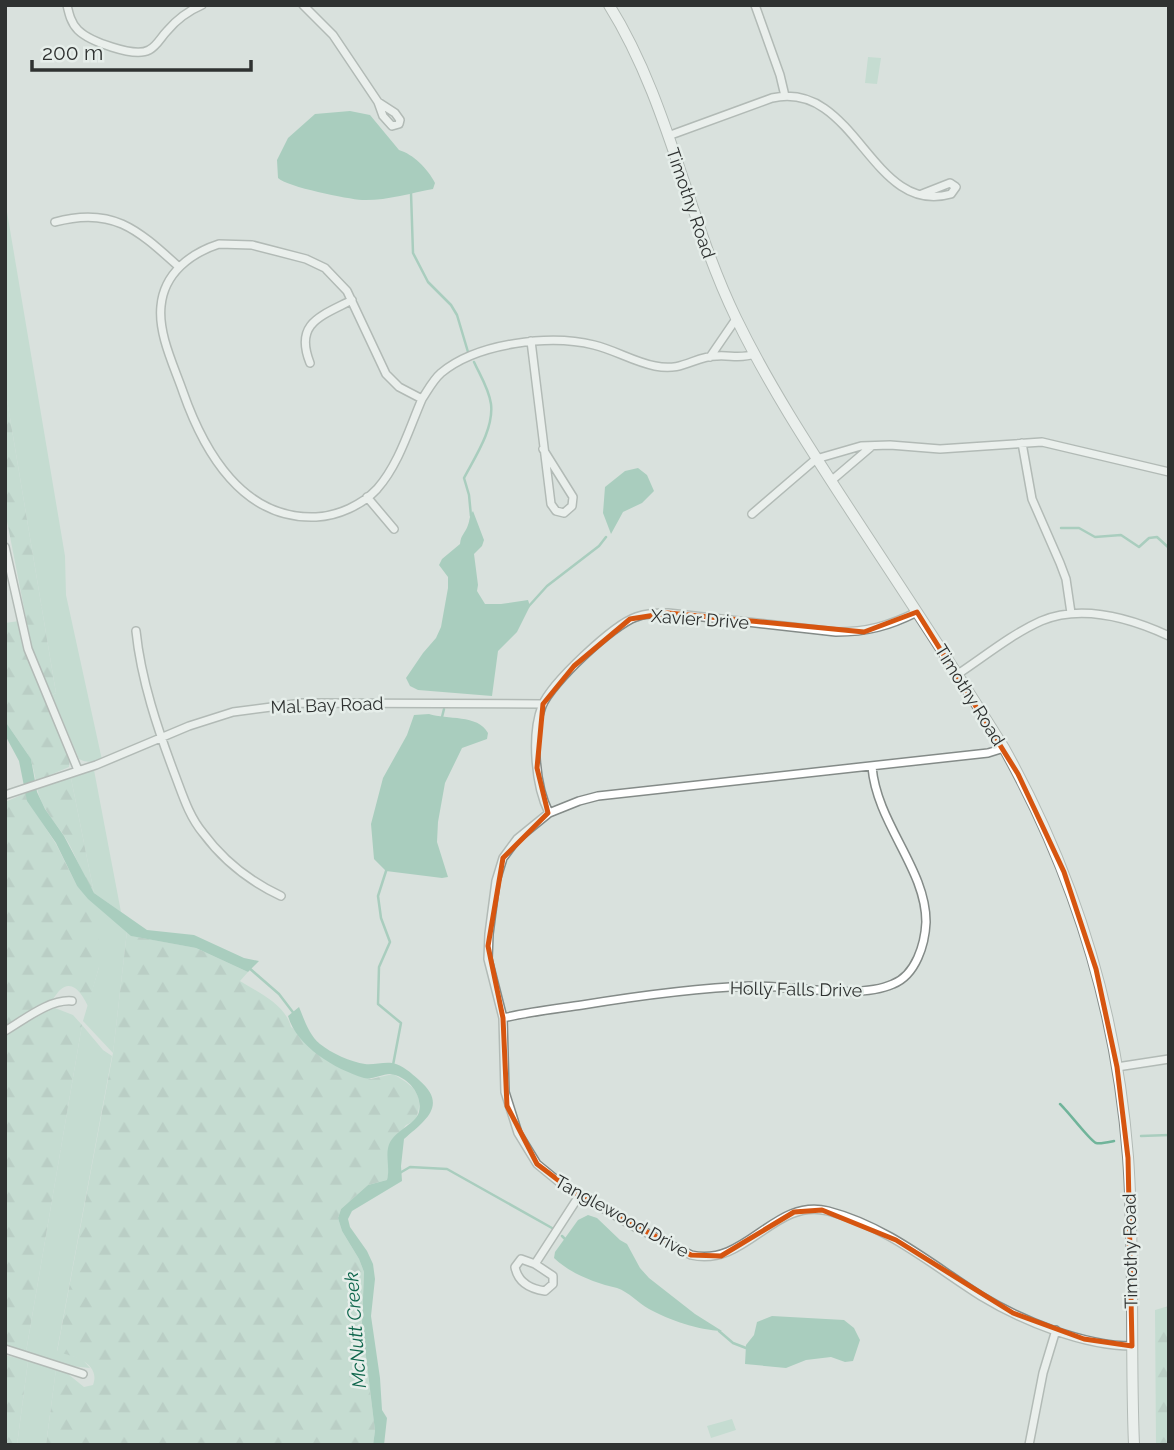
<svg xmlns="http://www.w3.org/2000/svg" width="1174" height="1450" font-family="Raleway,sans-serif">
<defs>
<pattern id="forest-firs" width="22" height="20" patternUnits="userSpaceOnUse" patternTransform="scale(1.75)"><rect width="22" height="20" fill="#add5c4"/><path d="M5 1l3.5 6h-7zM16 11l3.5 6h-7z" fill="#95b7a9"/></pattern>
</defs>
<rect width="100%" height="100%" fill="#d9e1dd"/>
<path fill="#add5c4" d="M868,57l13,1 -4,26 -12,-1z
M5,200l60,356 1,39 36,165c-8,2 -16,3 -23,-1l-27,-64 4,-2 -51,-305z
M94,770l27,142 -27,-19 -23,-115z
M99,908l28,23 -14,122 -30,-32 16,-54z
M82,1025l21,25 9,6 -55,295 25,8 8,9 -19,-2 -45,-14z
M28,1361l28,8 -10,76h-29z
M732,1419l4,11 -25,8 -4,-12z"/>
<path fill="url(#forest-firs)" d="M5,388l51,305 -4,2 -20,-46 -27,-138z
M19,621l51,138 -1,8 -33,14 -5,-22 -26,-38v-98z
M71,778l23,115c-12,-18 -18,-38 -29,-56 -11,-16 -24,-30 -28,-49z
M26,793l2,8 28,43 21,42 22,22v59l-11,39c-5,-10 -15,-28 -28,-16 -4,4 -6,9 -11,12 -14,10 -29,17 -44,26v-226z
M127,931l5,5 64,12 52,24 -8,9c19,12 45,23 51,46l68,48 12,4 22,-5c21,12 33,21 22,47l-9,4 -18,23 2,19 -3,13 -19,5 -27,24 -3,9 4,13 17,28 5,13 -2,51 13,108 -2,14h-327l10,-76 12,5 16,13 9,-2c8,-22 -19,-29 -36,-33l56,-299z
M55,1008l18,7 9,10 -56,327 -21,-6v-310l38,-24z
M1169,1306v139h-13l-1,-135z
M5,1355l23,6 -11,84h-12z"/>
<path fill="#70b49a" d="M350,111l20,4 29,35c14,4 29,19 36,33l-2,6c-22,4 -48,12 -71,11 -14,-1 -75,-13 -84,-22l-1,-18 11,-22 27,-24z
M638,468l9,7 7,16 -12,12 -19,9 -12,22 -8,-21 2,-26 20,-16z
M473,511l11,29 -2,6 -8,8 4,31 -1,6 8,13h16l27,-4 2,6 -13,26 -19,19 -6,45 -74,-6 -8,-4 -4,-8 17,-25 13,-15 5,-11 7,-39v-11l-9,-12 3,-6 18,-15c1,-10 5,-10 8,-19 2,-6 1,-8 5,-14z
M429,714c18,6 49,0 59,19l-1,6 -25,9 -17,35 -7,39 -1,20 11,35 -6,1 -56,-7 -12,-12 -3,-35 12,-46 24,-43 7,-20z
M5,721l26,38 6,33 8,17 19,27 30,57 53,37 47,5 50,23 15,3 -11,11 -52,-24 -65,-12 -43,-37 -11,-13 -21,-43 -29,-42 -8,-40 -14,-26z
M299,1007c5,12 10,28 21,37 11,9 31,18 45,20 8,1 18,-2 27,-1 11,2 19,10 27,17 29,25 7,40 -15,59l-3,27 1,15 -50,30 -4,8 2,8 17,24 6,13 2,15 -4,37 9,62 2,32 5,8 -3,27h-11l2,-14 -13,-108 2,-51 -5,-13 -17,-28 -4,-13 3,-9 27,-24 19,-5c3,-11 -1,-22 1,-32 4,-18 27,-22 31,-36 4,-17 -11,-36 -29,-38 -8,0 -18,6 -26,4 -29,-9 -67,-31 -76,-62z
M588,1215l9,3 23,22 7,4 13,24 9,10 46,36 27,17c-24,-1 -53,-11 -73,-22 -11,-6 -20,-17 -32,-21 -22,-5 -46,-14 -63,-30l1,-6 23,-32z
M772,1316l72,4 10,8 6,12 -7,21 -8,1 -14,-5 -25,3 -20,8 -41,-4 1,-19 8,-10 3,-13z"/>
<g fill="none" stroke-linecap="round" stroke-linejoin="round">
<path stroke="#70b49a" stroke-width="2.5" d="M411,193l2,60 15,29 23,23 6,10 11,37
M471,516l-2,-21 -5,-17c11,-21 30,-49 27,-74 -2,-15 -11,-29 -17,-42
M1061,528h18l16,9 26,-2 18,12 10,-9 8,-1 12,11
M528,607l19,-21 52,-40 7,-9
M442,717l2,-8
M387,868l-9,28 3,22 9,24 -11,25 -1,37 23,19 -8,42
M248,967l31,27 16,21
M1060,1104c7,6 31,38 36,39 5,1 13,-1 18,-2
M1141,1136l28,-1
M398,1174l12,-7 37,2 105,59
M562,1236l3,3
M719,1331l14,12 13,5"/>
<g stroke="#848b88" stroke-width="10">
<path id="minor" d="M67,5c2,9 4,18 11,25 11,11 56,28 71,20 8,-4 12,-13 18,-19 10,-12 21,-20 35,-26
M303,5l30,30 45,67 5,14 9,10 7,-2 1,-4 -5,-7 -17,-11
M755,5l25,70 5,21
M668,136l104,-38c84,-19 99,119 179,96l5,-7 -6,-4 -28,11
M55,222c58,-16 83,8 124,45
M219,244l33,1 54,14 19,9 22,23 39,83 13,13 23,12c-13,30 -23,65 -45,90 -15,16 -39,27 -61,28 -73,3 -112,-65 -133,-125 -9,-26 -25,-58 -22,-86 3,-33 30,-53 58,-62z
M531,341l20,163 5,7 8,2 8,-7 1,-9 -30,-48
M710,357l26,-38
M310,363c-16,-40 11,-47 42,-63
M422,399c6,-9 11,-19 19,-26 36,-30 109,-39 153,-28 21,5 40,17 61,21 29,6 39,-10 62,-10 13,-1 25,3 37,-2
M1022,443l10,56 28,64 6,16 5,34
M831,481l41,-35
M367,497l27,32
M752,514l64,-55 45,-13 29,-1 50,4 102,-7 127,30
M5,547l23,102 50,121
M136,631c5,49 22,99 39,144 8,21 14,41 28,58 20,27 48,49 78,63
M958,674c27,-18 54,-40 83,-53 41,-17 89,-3 128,15
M1004,748l-16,5 -390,43 -19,5 -30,12 -32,26 -14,19 -7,23 -7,53 -1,25 15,59 2,74 13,41 19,31 22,18 72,43 60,30c55,13 83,-58 137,-44 58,15 103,53 153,85 41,25 103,50 151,50
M5,795l91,-30 93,-39 44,-14 69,-9 241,1
M549,813c-14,-28 -18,-78 -7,-107 9,-23 71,-81 94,-89 10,-4 21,-4 32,-4l168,19c31,0 53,-6 81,-20
M503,1018c26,-6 52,-9 79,-13 55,-9 112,-17 169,-19 40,-1 107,14 142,-2 23,-9 32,-40 33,-62 0,-53 -49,-98 -54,-155
M5,1031c19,-11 44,-32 67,-30
M1117,1067l52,-8
M535,1264l18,12v8l-8,7c-14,-2 -27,-8 -30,-24l6,-8 14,5 44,-68
M5,1349l78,25
M1029,1445l14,-72 13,-43"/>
</g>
<g stroke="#848b88" stroke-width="12">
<path id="secondary" d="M609,5c60,96 78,212 127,313 33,68 75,132 116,195 51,78 103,156 152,235 71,127 113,265 124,409 7,96 2,192 6,288"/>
</g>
<use href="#minor" stroke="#fff" stroke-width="7"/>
<use href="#secondary" stroke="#fff" stroke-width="10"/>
</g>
<path d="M0 0H1174V1450H0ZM917,612l101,162 46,98 32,97 21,98 11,91 4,188 -48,-7 -71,-26 -117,-73 -74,-30 -28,2 -73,44 -30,-1 -112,-59 -42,-32 -30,-58 -4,-88 -15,-72 15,-88 45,-45 -11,-45 6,-64 31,-38 56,-47 38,-6 196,19z" fill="#d9e1dd" fill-opacity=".55" fill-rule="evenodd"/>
<path fill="none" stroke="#d65510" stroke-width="5" stroke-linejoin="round" d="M917,612l101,162 46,98 32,97 21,98 11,91 4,188 -48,-7 -71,-26 -117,-73 -74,-30 -28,2 -73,44 -30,-1 -112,-59 -42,-32 -30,-58 -4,-88 -15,-72 15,-88 45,-45 -11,-45 6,-64 31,-38 56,-47 38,-6 196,19z"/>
<g text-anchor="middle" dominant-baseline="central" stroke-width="5" stroke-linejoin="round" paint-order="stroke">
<g font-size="18" fill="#2f3231" stroke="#e6eeea">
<text transform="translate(691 203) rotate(71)">Timothy Road</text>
<text transform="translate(700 619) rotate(4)">Xavier Drive</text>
<text transform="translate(970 695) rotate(58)">Timothy Road</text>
<text transform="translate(327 705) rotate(-2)">Mal Bay Road</text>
<text transform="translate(796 989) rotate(1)">Holly Falls Drive</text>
<text transform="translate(622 1216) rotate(29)">Tanglewood Drive</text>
<text transform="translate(1130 1251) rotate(-91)">Timothy Road</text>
</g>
<g font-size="19" font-style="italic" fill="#0f664c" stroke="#e6eeea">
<text transform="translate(355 1330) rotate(-94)">McNutt Creek</text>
</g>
</g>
<rect width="1174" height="1450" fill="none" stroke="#2f3231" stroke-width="14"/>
<path d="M32 60v10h219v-10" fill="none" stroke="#2f3231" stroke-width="3.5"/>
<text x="42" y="60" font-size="21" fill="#2f3231" stroke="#e6eeea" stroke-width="5" paint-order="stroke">200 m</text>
</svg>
